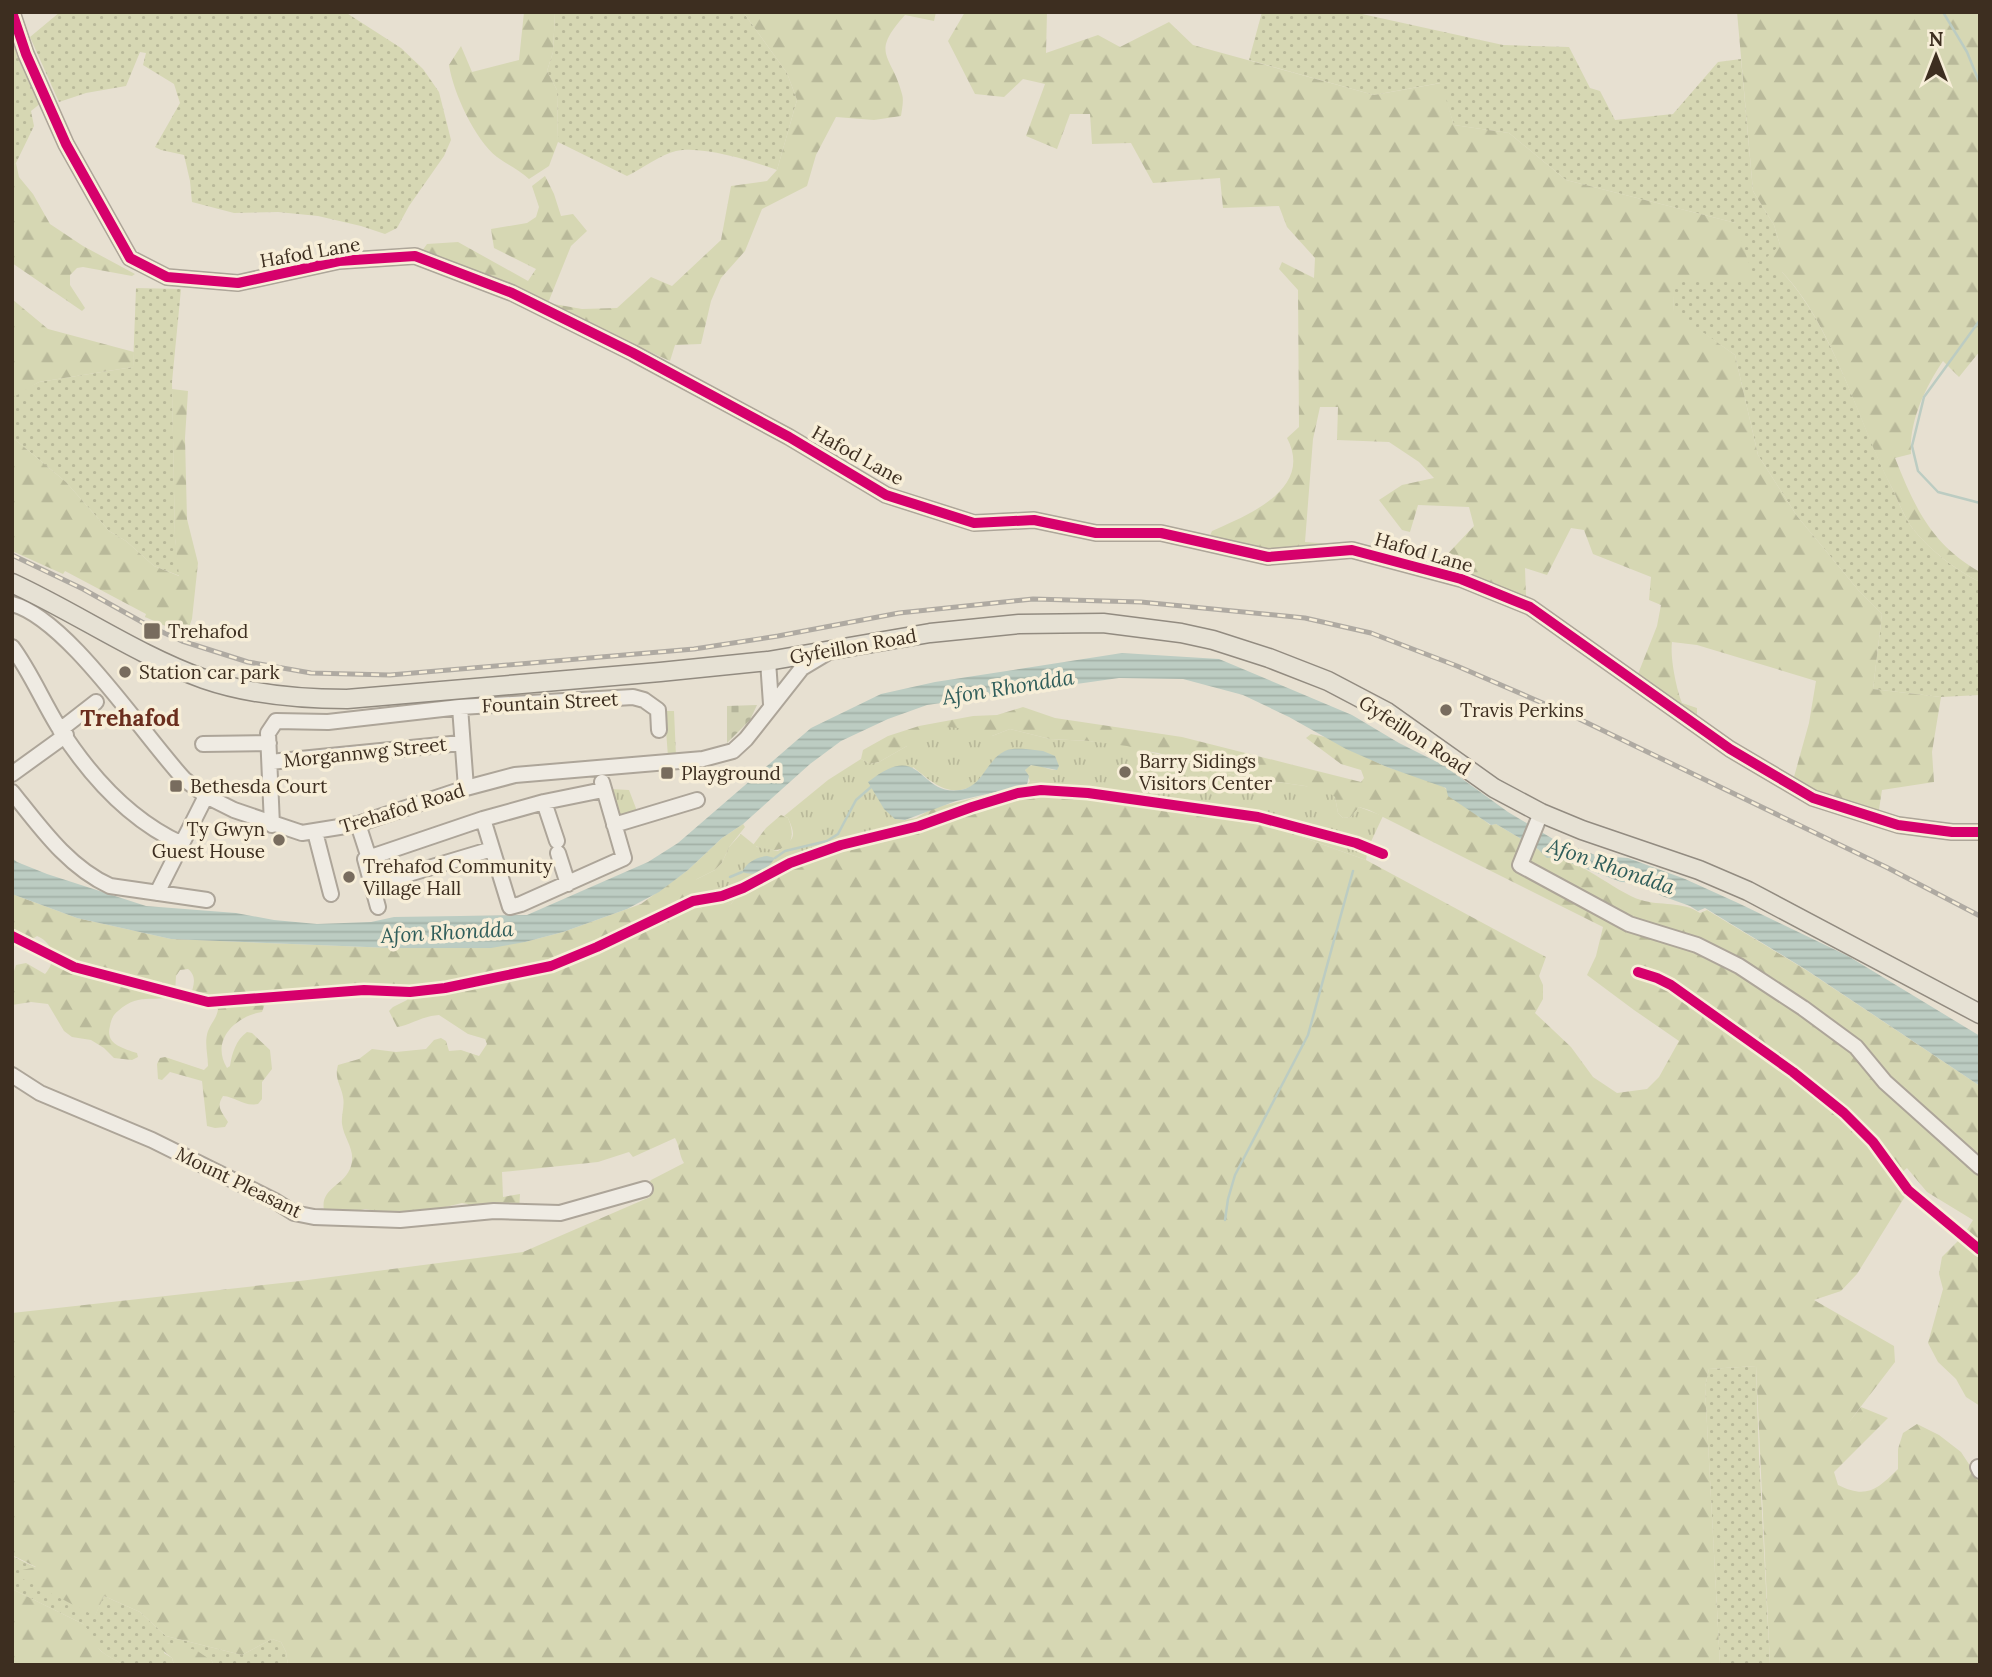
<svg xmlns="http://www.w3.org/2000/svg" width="1992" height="1677" font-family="Lora,serif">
<defs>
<pattern id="grass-dots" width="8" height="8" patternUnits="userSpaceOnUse" patternTransform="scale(1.75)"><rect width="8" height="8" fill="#d6d7b3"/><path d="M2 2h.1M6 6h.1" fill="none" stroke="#b9b99a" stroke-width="1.8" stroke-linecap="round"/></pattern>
<pattern id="forest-firs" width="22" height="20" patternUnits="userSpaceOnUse" patternTransform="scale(1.75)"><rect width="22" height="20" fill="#d6d7b3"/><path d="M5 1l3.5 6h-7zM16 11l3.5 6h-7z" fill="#b9b99a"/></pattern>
<pattern id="cemetery-stones" width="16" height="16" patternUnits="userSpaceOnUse" patternTransform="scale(1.75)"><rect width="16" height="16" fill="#d1d1b3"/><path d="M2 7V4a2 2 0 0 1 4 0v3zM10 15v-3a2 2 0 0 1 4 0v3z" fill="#b4b49a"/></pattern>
<pattern id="park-tufts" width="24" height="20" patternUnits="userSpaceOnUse" patternTransform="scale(1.75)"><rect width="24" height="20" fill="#d6d7b3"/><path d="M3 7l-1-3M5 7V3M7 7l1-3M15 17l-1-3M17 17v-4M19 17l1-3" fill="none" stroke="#b9b99a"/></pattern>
<pattern id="water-rules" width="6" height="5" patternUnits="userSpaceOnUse" patternTransform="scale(1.75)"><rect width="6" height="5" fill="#bcccc2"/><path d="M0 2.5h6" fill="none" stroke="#a2b0a6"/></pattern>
</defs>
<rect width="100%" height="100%" fill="#e7e0d1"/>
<path fill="url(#grass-dots)" d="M60,12h285l56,36 22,21 16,23 12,48 -7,16 -35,50 -12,22 -12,6 -24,-8 -43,-10 -40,-4 -44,1 -42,-11 -2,-21 -6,-26 -23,-5 -6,-3 25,-44 -6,-19 -31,-19 3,-12 -6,-1 -14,34 -40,7 -27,9 -29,-65z
M555,12h188l44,61 10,27 -20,70c-24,-9 -76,-25 -101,-19 -15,3 -34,18 -49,25l-69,-34 -1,-52 -10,-19 6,-19z
M1262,12h91l150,33 66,2 21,41 10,3 15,29 58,-6 45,-52 23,-3 12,132 21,34 6,20 2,27c50,52 76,148 109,214 7,14 13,31 22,43 17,21 42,41 67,53v113l-39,2 -68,-8 9,-75 -23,-23 -62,-75 -39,-61 -23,-100 -62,-43 1,-32 62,-57 -170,-43 -57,-47 -55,-8 -14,-42 -66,12 -125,-35z
M12,34l29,69 -10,8 3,15 -18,37 -4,3z
M136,288l45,1 -9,93 3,156 5,38 -26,-10 -28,-25 -17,-10 -43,-49 -54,-45 2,-42 25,-13 94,-15z
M1756,1366l3,90 11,209h-50l-15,-278 4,-18z
M12,1556l25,12 58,47 9,-19 36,16 26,24 76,19 30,-16 9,3 5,10 2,13h-75l-1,-4 -29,-13 -16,-5 -3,10 8,5 2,7h-50l-18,-10 -11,-9 -12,-22 -71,-35z"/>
<path fill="url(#forest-firs)" d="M524,12h31l-2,40 -6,19 10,19 1,52 -9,24 -20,13c-10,-9 -21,-14 -32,-22 -22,-17 -44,-65 -48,-92l12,-19 11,26 47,-12z
M743,12h193l-2,9 -29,-6c-36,40 -13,39 -3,79 2,6 0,15 -1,22l-27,4 -38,-3 -20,38 -9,31 -45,23 -17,42 -24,27 -10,23 -10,43 -26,1 -5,16 -104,-47 -146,-60 7,-10 31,-2 70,39 8,-12 -42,-21 -3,-19 36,-6 9,-6 3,-10 -7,-21 13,-10 9,18 7,22 12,-2 14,17 -16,15 -23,57 34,6 35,-1 34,-31 21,9 49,-46 10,-54 36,-5 10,-11 20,-70 -10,-27z
M965,12h82l-1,41 52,-18 22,12 49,-25 24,23 181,50 67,-12 13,42 55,8 57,47 170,43 18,57h-79l-2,31 62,44 23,100 39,61 62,75 23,23 -9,75 68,8 -9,55 2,30 -52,8 -4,26 -86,-32 17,-61 7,-42 -119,-36 -25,-3c-2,15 4,46 10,61l15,5v15l-61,-44 21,-53 4,-21 -12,-5 2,-23 -58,-23 -9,-24 -13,-2 -24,47 -22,-7 1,28 6,7 -174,-54 1,-5 46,7 36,10 33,-35 -5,-19 -51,-2 -8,27 -8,-2 -23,-30 23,-15 32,-7 -15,-16 -30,-20 -52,-2 1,-33h-18l-7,32 -8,103 38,3 -63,9 -72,-14 4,-9c36,-16 102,-42 75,-93l12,-11 -1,-137 -19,-21 3,-7 32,16 1,-20 -28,-31 -8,-21 -56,2 -3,-30 -67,5 -22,-40 -39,1 -2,-30h-20l-13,35 -31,-13 19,-52 -22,-5 -19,18 -29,-3 -27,-53z
M1737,12h243v339l-21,26 -16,-16c-18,27 -34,60 -32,93l-16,4c20,50 36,86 85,114v10c-25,-12 -50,-32 -67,-53 -9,-12 -15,-29 -22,-43 -33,-65 -59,-163 -109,-214h-13l-2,-15 13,-12 -6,-20 -21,-34z
M16,163l3,14 14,17 17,30 33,22 52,28 -3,2 -49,-9 -6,1 -7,7v10l15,23 -3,3 -70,-48v-97z
M12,299l36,30 86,23 -1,15 -94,15 -27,16z
M172,389l16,2 -3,47 2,81 11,44 -6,56 -6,16 -41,-18 1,-3 -81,-43 -2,3 -51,-23v-114l54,45 43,49 17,10 28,25 25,10 -4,-38z
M1023,707l32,11 127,19 179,45 3,-4 -3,-8 -20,-6 -35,-26 5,-4 14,3 62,30 53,17 50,41 6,-1 42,25 9,8c29,-2 66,34 94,43 19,6 42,1 59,13l7,-3 99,60 174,116v320l-14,-9 -10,-18 -18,-17 -10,-19 15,-54 -4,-15 3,-17 21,-21 10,-16 -46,-28 -20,-24 -8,7 10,15 -52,84 -16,17 -27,9 80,46 1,16 -49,64 15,-19 27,11 -54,54 4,13c28,14 39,5 60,-16v-20l5,-16 14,-9 22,11 22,17 19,29v184h-210l-14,-299 -47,3 -4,18 15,278h-1432l-2,-13 -5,-10 -9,-3 -30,16 -76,-19 -26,-24 -36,-16 -9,20 -76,-39 3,-7 14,-3 -24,-12v-242l288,-32 223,-29 127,-55 -5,-8 6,-9 33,-17c-5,-8 -4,-16 -9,-25l-42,19 -4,-5 -31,10 -96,10 1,25 17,-3 -1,16 -55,4 4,-10 -6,-1 -29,7 -25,1 -14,3 -29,-5 -28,7 -12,-1c-8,-28 19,-27 26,-49 5,-16 -7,-27 -9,-42 -1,-9 3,-18 1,-27 -2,-12 -9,-18 -5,-32l21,-6 13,-10 24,3 30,-3 8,-9 7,-2 5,3 3,10 12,-1 18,6 8,-12 -2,-5 -17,-5 -29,-19c-17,1 -28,10 -42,12l-8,-16 4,-4 14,-7 3,-8 -46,-2 -97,8 -5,14c-26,4 -52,28 -35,56l3,-2c2,-13 6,-26 17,-34l5,1 18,17 2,19 -10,13v17l-4,5c-14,3 -22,-7 -35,-8 -7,11 -2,15 5,26l-3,5 -10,1 -8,-2 -5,-45 -32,-9 -8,8 -4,-1 -1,-15 3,-6 5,-1 39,13 4,-4c0,-11 -4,-24 0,-35 3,-8 9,-13 10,-22l-6,-4 -18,-2 -4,-5c3,-11 8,-21 -2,-29l-8,1 -4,6 -1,18c-16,11 -34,-4 -57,17 -5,4 -7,9 -8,15 -5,18 12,22 27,27l1,4 -6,3 -18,-2 -10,-10 -13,-8 -19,-3 -8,-6 -16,-27 -17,-2 -19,3v-28l4,-12 10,-2 19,11c12,-13 9,-31 -8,-38l-6,4 -2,5 -6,3 -11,-3v-51l65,24 94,21 221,9 133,-6 38,-10 78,-28 47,-34 34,-32 21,-14 2,3 -16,20 -7,16 -7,7 -18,9 -9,18 14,12 29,-5 12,-16 47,-25 51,-18 51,-12 13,-13 11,-2 17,-10 94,-23 3,-4c21,2 32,5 51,14l176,26 109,39 180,97 -7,19 4,9v14l-8,14 36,34 22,30 24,16 30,-4 12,-12 20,-36 -45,-31 -47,-35 9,-19 7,-29 -234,-117 -10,-3 -8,10 -8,1 -5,-5 -3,-16 -30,-11 -63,-9 -84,-24 -69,-12 -39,-2 -40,-10 -18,7 -85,10 -28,16 -9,2 -9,-5 2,-9 25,-14 31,-10 54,-10 24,-1z
M781,815l7,3c13,31 -10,38 -35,27l13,-17z
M12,1589l71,35c7,6 7,12 12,20 6,10 19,15 29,21h-112z
M167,1643l29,7 16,11 1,4h-39l-2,-7 -12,-10 2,-4z"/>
<path fill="url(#cemetery-stones)" d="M757,705l-7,15 -23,23v-37z"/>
<path fill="url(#park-tufts)" d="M662,711h12l2,45 -8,1 -2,-27h-3z
M949,727l34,4 9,5 18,-7 40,10 39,2 38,5 115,31 63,9 21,5 9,6 3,16 5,5 8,-1 8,-10 24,9 -15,32 -2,12 -109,-39 -151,-21 -25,-5 -16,-9 -35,-5 -5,-11 2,-3c11,-6 19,4 30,3l-2,-14c-19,5 -52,9 -69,17 -6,3 -9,11 -16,14 -23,11 -40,-7 -57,-20l-18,52 10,1 -13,13 -51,12 -51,18 -47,25 -12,16 -15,9 -14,-4 -14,-12v-9l9,-9 18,-9 7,-7 7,-16 12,-13 16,13 21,4c16,-13 19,-13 10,-33l-4,-2 44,-36 33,-21 9,5 9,-2 28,-16 2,-11 21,-6z
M610,789l19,1 8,21 -14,5 -7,-5z"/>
<path fill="url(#water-rules)" d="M1122,653l97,6 133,56 47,28 44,22 65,47 45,27 45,17 30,2 57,21 53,24 110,53 132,80v50l-175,-117 -100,-61 -7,3 -8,-5 -28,-10 -24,-13 -17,-1 -66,-25 -8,1 -9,-9 -42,-25 -5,1 -43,-29 -2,-8 -59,-21 -41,-18 -57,-32 -46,-22 -60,-16 -64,-1 -192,27 -39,14 -47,22 -31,23 -67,60 -21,14 -34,32 -29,22 -32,17 -64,23 -38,10 -34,6h-99l-221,-9 -94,-21 -65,-24v-36l5,4 30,12 99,32 90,7 38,7 43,4 54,-2 23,-5 133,-2 121,-53 30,-19 133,-115 70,-34 54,-12z
M1026,749l17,2 12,5 4,10 -2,4 -26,-5 -6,5 4,6 -2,9 -71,16 -51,19 -10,-1 -11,-10 -16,-27c55,-44 49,14 92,8 23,-3 26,-30 45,-39 6,-3 15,-2 21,-2z
M767,856l8,2c-8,12 -18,19 -33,14 5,-10 15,-15 25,-16z"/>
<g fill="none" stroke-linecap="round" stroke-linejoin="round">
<path stroke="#bcccc2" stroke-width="2.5" d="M1943,12l24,40 13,32
M1980,320l-56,77 -12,49 6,25 20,21 42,11
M775,858l10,-7 42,-10 11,-7 18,-34 15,-13
M730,877l12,-5
M1225,1220l3,-21 7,-24 73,-140 45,-164"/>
<g stroke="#ada599" stroke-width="18">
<path id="minor" d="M12,12l14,42 40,90 64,114 37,19 71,6 101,-22 76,-5 97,37 121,60 156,84 97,58 88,28 60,-3 62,13h65l107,24 84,-7 109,29 69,28 200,142 83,49 85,27 54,7h28
M12,604c55,14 131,131 172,175l22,17 28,14 68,23 56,-9 108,-36 49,-13 188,-16 30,-8 13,-12 56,-71 25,-15
M12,647c18,24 30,53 46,79 31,49 71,94 124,118
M768,661l3,43
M460,707l6,81
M60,730l36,-28
M203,744l66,-1
M270,762l191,-19
M12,774l54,-39
M12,792c28,35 56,75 98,94l97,14
M544,802l13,39
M1541,813l-21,52 109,59 68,21 42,21 64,42 53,39 29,35 95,85
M483,819l27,88 11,-3 103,-46 -22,-76
M358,824l11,34
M272,825l-4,-92 8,-12 52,1 132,-15 173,-10 11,3 14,10 1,20
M614,825l83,-25
M315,832l16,62
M492,849l-120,36 -7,-26 118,-40 61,-17 59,-12
M558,853l10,31
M372,885l6,22
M157,893l49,-97
M12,1075l28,18 112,47 123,61 19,12 20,4 86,3 94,-9 66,2 85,-24
M1978,1467l2,4"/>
</g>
<g stroke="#928b80" stroke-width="21">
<path id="major" d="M12,583c65,30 125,72 192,96 46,16 94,20 143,20l313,-27 108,-11 162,-28 89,-9 84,-1 78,10 32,7 56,18 59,23 59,31 107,76 47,25 41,17 117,40 49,21 232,123"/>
</g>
<use href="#minor" stroke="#efebe3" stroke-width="14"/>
<use href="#major" stroke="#e6e1d4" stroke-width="18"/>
<g stroke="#afaaa2" stroke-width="5">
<path id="rail" d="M12,555l71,34 66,37 33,15 66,21 63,11 79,2 304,-26 84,-13 121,-23 134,-14 108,3 164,16 66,15 86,33 118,51 313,151 92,48"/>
</g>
<use href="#rail" stroke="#f7eed8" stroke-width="2.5" stroke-dasharray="8" stroke-linecap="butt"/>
<g stroke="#f7eed8" stroke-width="15">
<path id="cycleway" d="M12,12l14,42 40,90 64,114 37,19 71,6 101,-22 76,-5 97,37 121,60 156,84 97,58 88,28 60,-3 62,13h65l107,24 84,-7 109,29 69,28 200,142 83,49 85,27 54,7h28
M12,936l62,31 134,35 156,-12 46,2 35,-4 106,-22 46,-19 96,-46 29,-5 21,-8 47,-25 51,-18 78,-19 53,-19 46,-14 23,-3 47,3 170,24 98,26 27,11
M1638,972l19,6 14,7 122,87 51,41 29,29 35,48 72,60"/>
</g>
<use href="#cycleway" stroke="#d6006c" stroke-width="10"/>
</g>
<g fill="#786c5e" stroke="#f7eed8" stroke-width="2.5">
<rect x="143" y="622" width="18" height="18" rx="3.5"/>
<circle cx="125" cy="672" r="7"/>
<circle cx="1446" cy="710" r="7"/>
<circle cx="1125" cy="772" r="7"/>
<rect x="660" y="766" width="14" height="14" rx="3.5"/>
<rect x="169" y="779" width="14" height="14" rx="3.5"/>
<circle cx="279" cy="840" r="7"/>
<circle cx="349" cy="877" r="7"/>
</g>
<g text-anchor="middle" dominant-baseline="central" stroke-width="7" stroke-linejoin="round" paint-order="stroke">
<g font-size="19" fill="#3d2e20" stroke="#f7eed8">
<text transform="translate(310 252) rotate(-10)">Hafod Lane</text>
<text transform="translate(858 455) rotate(29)">Hafod Lane</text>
<text transform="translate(1424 552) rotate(16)">Hafod Lane</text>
<text transform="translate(853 646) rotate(-10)">Gyfeillon Road</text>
<text transform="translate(550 702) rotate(-3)">Fountain Street</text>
<text transform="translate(1415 735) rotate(33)">Gyfeillon Road</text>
<text transform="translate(365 752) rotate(-6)">Morgannwg Street</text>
<text transform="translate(402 808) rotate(-17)">Trehafod Road</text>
<text transform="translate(239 1182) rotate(26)">Mount Pleasant</text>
</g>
<g font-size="19" fill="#3d2e20" stroke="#f7eed8" text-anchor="start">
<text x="168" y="631">Trehafod</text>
<text x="139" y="672">Station car park</text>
<text x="1460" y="710">Travis Perkins</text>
<text x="1139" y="761">Barry Sidings<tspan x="1139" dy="22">Visitors Center</tspan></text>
<text x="681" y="773">Playground</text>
<text x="190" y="786">Bethesda Court</text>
<text x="265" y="829" text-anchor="end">Ty Gwyn<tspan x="265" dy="22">Guest House</tspan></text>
<text x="363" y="866">Trehafod Community<tspan x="363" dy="22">Village Hall</tspan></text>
</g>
<g font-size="21" font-style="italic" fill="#2f5d5a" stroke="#f7eed8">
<text transform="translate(1008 687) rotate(-9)">Afon Rhondda</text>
<text transform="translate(1611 866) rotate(19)">Afon Rhondda</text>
<text transform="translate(447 932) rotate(-3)">Afon Rhondda</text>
</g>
<g font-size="23" font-weight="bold" fill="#6b2e1e" stroke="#f7eed8">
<text x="130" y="717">Trehafod</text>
</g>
</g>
<rect width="1992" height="1677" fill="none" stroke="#3d2e20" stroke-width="28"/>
<g transform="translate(1936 56)" stroke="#f7eed8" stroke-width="5" paint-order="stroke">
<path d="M0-5L12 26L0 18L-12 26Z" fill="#3d2e20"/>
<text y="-10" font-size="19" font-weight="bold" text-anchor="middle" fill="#3d2e20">N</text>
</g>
</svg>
